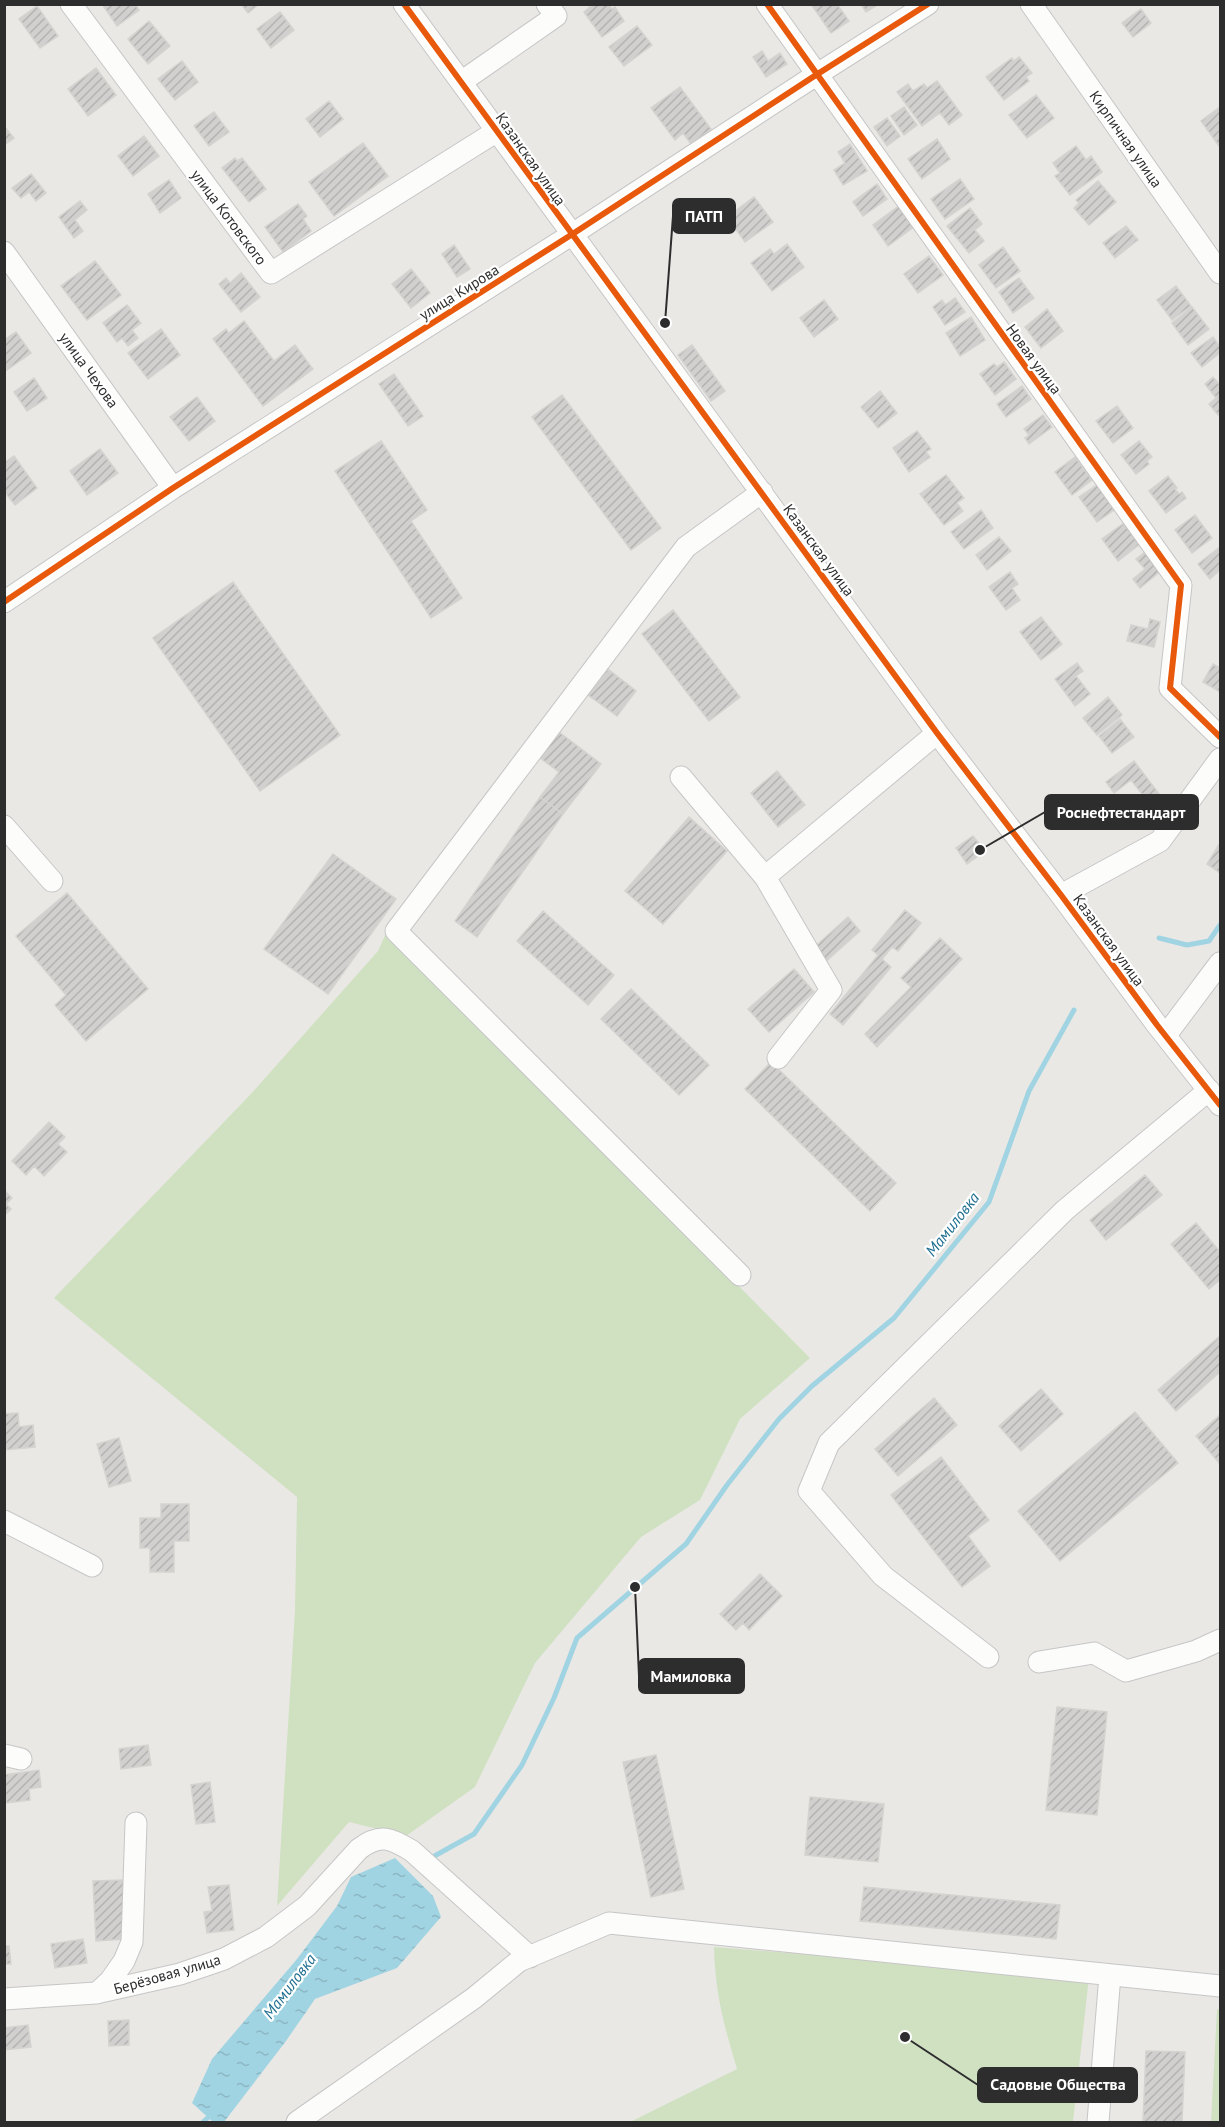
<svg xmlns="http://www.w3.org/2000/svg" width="1225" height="2127" font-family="'PT Sans',sans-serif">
<defs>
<pattern id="water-ripples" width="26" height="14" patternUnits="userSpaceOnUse" patternTransform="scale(1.5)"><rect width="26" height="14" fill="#a1d4e2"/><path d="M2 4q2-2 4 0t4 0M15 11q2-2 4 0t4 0" fill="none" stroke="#8bb6c2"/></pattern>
<pattern id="building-hatch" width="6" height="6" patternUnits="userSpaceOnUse" patternTransform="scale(1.5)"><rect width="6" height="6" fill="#d2d0ce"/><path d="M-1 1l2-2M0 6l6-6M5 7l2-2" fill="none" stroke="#b5b3b1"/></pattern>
</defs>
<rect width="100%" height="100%" fill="#eae8e5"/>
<path fill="#d0e1c2" d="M387,931l423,427 -70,61 -40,81 -59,37 -106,126 -60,124 -69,49 -57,-14 -72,84 18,-296 2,-113 -243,-199 195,-202 129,-145z
M714,1947l375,30 -16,145h-443l107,-53c-13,-44 -22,-75 -23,-122z
M1217,2009l3,1v112h-9z"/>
<path fill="url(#water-ripples)" d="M395,1858l38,38 8,21 -44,51 -82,31 -29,42 -62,81h-11l-21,-19 20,-44 85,-100 40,-53 14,-29z"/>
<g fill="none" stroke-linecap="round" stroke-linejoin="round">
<path stroke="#a1d4e2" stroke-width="5" d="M1159,938l28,7 22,-4 11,-16
M429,1859l45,-25 48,-69 32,-67 23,-60 109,-94 41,-59 52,-66 33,-33 82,-68 95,-116 40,-111 45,-81
M203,2122l10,-9"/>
</g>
<path fill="url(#building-hatch)" stroke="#d5d3d0" stroke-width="1.5" d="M102,4h33l4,6 -22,16z
M241,4h18l-11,9z
M593,4h15l4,5 3,-2 9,14 -22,16 -18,-25z
M811,4h26l12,17 -18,12z
M861,4h18l-13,8z
M37,6l21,30 -18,12 -21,-29z
M1141,9l10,14 -18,14 -11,-14z
M280,12l14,18 -23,18 -14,-19z
M149,21l21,25 -22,18 -20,-25z
M637,26l15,19 -28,21 -15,-19z
M762,51l6,10 12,-8 7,11 -21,13 -13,-20z
M1019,57l13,16 -6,4 3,4 -25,19 -18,-23 26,-19 2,3z
M182,61l16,21 -23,18 -17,-21z
M96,68l20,27 -28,21 -20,-27z
M937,81l25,34 -13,10 -9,-12 -18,13 -25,-34 11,-8 5,7 11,-7 3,4z
M680,87l31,42 -20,15 -8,-11 -8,7 -24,-32z
M1036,95l18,23 -27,20 -18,-23z
M329,101l14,18 -23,18 -14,-18z
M904,107l13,18 -13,10 -13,-19z
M1220,107v38l-1,1 -18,-25z
M214,112l15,20 -20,14 -15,-20z
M887,118l13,18 -13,10 -13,-19z
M4,126l10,12 -10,7z
M144,136l15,20 -26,20 -15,-20z
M937,139l13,20 -28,20 -14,-20z
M363,143l25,33 -54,40 -25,-34z
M850,144l17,27 -24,14 -9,-15 11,-7 -7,-11z
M1076,146l10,14 5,-4 11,16 -32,23 -15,-19 5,-3 -7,-10z
M235,158l2,3 5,-3 24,31 -17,13 -27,-34z
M31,174l15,19 -10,8 -7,-9 -8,6 -9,-10z
M960,179l14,20 -29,20 -14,-20z
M169,180l12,18 -21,15 -12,-19z
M1098,181l18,21 -27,23 -15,-17 5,-5 -3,-3z
M877,184l10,15 -24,17 -10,-14z
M754,197l19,25 -28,20 -18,-25z
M80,201l7,9 -12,10 8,11 -9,7 -15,-21z
M298,204l9,12 -4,3 8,12 -28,21 -18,-25z
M900,205l15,21 -27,20 -15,-21z
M970,208l12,16 -7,6 9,11 -15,12 -22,-27z
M1126,226l12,14 -23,18 -12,-15z
M787,244l17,23 -32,24 -21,-28 19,-14 4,5z
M454,245l16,24 -13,8 -15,-23z
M1003,247l17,24 -24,17 -17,-23z
M929,256l14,19 -25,18 -14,-19z
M95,261l26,34 -34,25 -26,-34z
M411,269l19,24 -19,15 -19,-24z
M241,273l19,24 -19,15 -22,-28 7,-6 4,5z
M1019,278l15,20 -21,15 -14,-21z
M1176,286l15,20 -19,14 -15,-20z
M955,298l10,14 -20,13 -12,-18 9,-7 3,5z
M824,300l14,19 -24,18 -14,-19z
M127,305l14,18 -9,7 6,8 -10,8 -6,-8 -5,4 -14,-19z
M1192,307l17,22 -21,16 -16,-22z
M1047,309l16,22 -22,17 -16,-21z
M971,317l14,23 -25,16 -14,-23z
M244,321l30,40 21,-16 18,24 -50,37 -50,-67 13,-10 3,4z
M161,329l19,26 -32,24 -20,-26z
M16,332l15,21 -27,19v-32z
M1213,337l7,10v6l-18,14 -11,-14z
M692,345l33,46 -14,10 -33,-46z
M1004,362l12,17 -21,16 -15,-21 14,-10 3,3z
M394,374l29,42 -15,10 -29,-42z
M1213,377l7,8v28l-2,2 -9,-11 7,-6 -11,-14z
M34,378l13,20 -20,13 -13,-19z
M1022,386l9,13 -25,18 -9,-13z
M880,391l17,22 -19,15 -17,-21z
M562,395l99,133 -30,22 -99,-133z
M197,397l18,24 -26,20 -19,-24z
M1117,406l16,22 -20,15 -17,-22z
M1043,415l9,12 -23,17 -4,-6 4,-3 -5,-6z
M917,431l14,18 -5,3 4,5 -21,15 -16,-24z
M381,441l46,69 -16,11 51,77 -31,20 -96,-147z
M1139,441l13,16 -5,4 2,3 -13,10 -15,-19z
M100,449l18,24 -31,22 -17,-24z
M14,456l23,32 -22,17 -11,-14v-28z
M1075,457l17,23 -20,15 -17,-23z
M946,475l18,23 -7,5 6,8 -19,14 -24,-31z
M1168,476l9,12 -2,1 4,5 3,-2 4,6 -20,15 -17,-22z
M1097,485l17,25 -17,12 -18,-25z
M981,510l12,18 -29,21 -13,-17z
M1195,515l17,23 -20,15 -17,-23z
M1124,523l16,21 -22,17 -16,-22z
M999,537l12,14 -24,19 -11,-15z
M1220,547v23l-10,9 -12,-15z
M1145,552l16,19 -21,17 -7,-9 12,-10 -9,-10z
M1010,572l8,12 -6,4 8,12 -14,10 -17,-23z
M233,582l107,153 -80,56 -107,-153z
M673,610l67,87 -31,24 -67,-87z
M1041,617l21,27 -21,16 -21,-28z
M1150,619l10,3 -6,25 -27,-6 4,-16 17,4z
M1077,663l6,8 -7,5 14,18 -15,12 -20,-27z
M1213,664l7,4v24l-17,-10z
M608,669l28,22 -19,25 -29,-21z
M1108,697l14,18 -25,20 -14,-17z
M1120,719l14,18 -22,16 -13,-17z
M559,732l42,32 -38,50 -23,-17 19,-25 -19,-14z
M1134,761l26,34 -11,8 -18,-23 -17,13 -8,-11z
M777,771l28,34 -27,22 -27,-34z
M540,797l23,17 -86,123 -22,-16z
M689,817l38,34 -64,73 -38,-33z
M973,836l12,15 -18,13 -11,-16z
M1220,843v30l-13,-9z
M333,854l63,45 -68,95 -64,-45z
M67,893l81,96 -62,52 -31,-36 11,-10 -50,-59z
M905,910l16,13 -23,28 -6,-4 -10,12 9,8 -48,58 -13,-11 48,-59 -6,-5z
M543,911l71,64 -26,30 -71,-64z
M848,917l12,14 -37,33 -13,-13z
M940,938l22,21 -85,88 -12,-13 46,-47 -10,-9z
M794,969l20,23 -45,40 -21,-23z
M631,989l78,76 -30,30 -78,-76z
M771,1062l125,121 -26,28 -125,-122z
M49,1122l16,15 -7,7 9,8 -23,24 -10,-10 -8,9 -14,-14z
M1145,1175l17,20 -56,45 -16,-20z
M4,1190l8,8 -6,6 5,5 -7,7z
M1196,1223l24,29v28l-11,9 -38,-45z
M1220,1336v36l-44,39 -18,-21z
M1041,1389l22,25 -42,37 -22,-25z
M934,1398l23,27 -59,51 -23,-27z
M1135,1412l43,51 -118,98 -42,-50z
M18,1413l1,14 14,-2 2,22 -31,3v-36z
M1220,1415v49l-24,-28z
M119,1438l12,43 -22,6 -12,-43z
M941,1457l48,63 -21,16 22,30 -28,21 -71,-92z
M161,1504h28v37h-15v31h-24v-24h-10v-30h21z
M760,1574l22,22 -33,34 -6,-7 -7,7 -16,-16z
M1057,1707l50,5 -10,103 -51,-5z
M148,1745l3,20 -30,4 -2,-20z
M656,1755l28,134 -33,8 -28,-135z
M39,1770l2,17 -12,2 1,11 -24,3 -2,-28z
M210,1782l5,40 -19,2 -5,-39z
M810,1797l74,7 -6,58 -73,-7z
M124,1880l3,59 -31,2 -3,-60z
M229,1885l5,45 -27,3 -3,-21 8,-1 -4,-24z
M864,1887l196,18 -4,34 -196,-18z
M83,1939l4,24 -32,5 -4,-24z
M4,1946h5l2,18h-6l-1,10z
M129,2020v25l-20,1 -1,-25z
M28,2025l3,22 -27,3v-22z
M1146,2051l39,1 -3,70h-39z"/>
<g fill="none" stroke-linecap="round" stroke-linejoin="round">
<g stroke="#c7c6c7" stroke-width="23">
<path id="minor" d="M71,4l200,269 226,-142
M404,4l533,729 124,162 96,130 63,80
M767,4l414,581 -11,103 50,49
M1031,4l189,269
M461,82l95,-66 -9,-12
M4,252l169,236
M4,602l169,-114 398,-253 245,-160 112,-71
M681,777l84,100 172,-144
M4,826l48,55
M765,877l66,113 -53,68
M1061,895l99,-54 60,-82
M1166,1035l54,-72
M740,1275l-344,-344 290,-384 76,-55
M4,1521l88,45
M988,1657l-105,-81 -74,-85 20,-48 236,-233 144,-120
M1039,1662l55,-9 32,18 70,-20 24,-11
M4,1755l17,4
M97,1993l13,-12 14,-20 8,-19 4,-119
M4,1999l92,-6 84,-19 44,-15 42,-22 41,-31 52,-57c21,-16 32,-11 53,2l118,106
M297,2122l177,-124 45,-37 90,-38 611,63
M1098,2122l12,-147"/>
</g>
<use href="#minor" stroke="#fcfcfb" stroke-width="21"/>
<g stroke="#fff" stroke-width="10">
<path id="cycleway" d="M404,4l533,729 124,162 96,130 63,80
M767,4l414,581 -11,103 50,49
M4,602l169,-114 398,-253 245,-160 112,-71"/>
</g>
<use href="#cycleway" stroke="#e8590c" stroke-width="6"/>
</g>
<g text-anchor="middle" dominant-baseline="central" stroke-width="4.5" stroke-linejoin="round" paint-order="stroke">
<g font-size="15" fill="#2d2d2d" stroke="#fff">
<text transform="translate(1126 139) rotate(55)">Кирпичная улица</text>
<text transform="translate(531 159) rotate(55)">Казанская улица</text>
<text transform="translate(229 217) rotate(53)">улица Котовского</text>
<text transform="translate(459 292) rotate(-32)">улица Кирова</text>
<text transform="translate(1034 359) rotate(54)">Новая улица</text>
<text transform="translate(89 370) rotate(54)">улица Чехова</text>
<text transform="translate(819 550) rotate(54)">Казанская улица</text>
<text transform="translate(1109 940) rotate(54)">Казанская улица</text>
<text transform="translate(167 1974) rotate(-16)">Берёзовая улица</text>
</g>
<g font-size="16" font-style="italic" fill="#1e6d90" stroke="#fff">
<text transform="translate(952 1224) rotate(-52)">Мамиловка</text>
<text transform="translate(289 1986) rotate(-53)">Мамиловка</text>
</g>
</g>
<path fill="none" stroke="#2d2d2d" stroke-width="2" d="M665 323L673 216M980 850L1045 812M635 1587L639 1676M905 2037L978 2085"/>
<g fill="#2d2d2d" stroke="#fff" stroke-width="2">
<circle cx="665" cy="323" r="6"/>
<circle cx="980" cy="850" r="6"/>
<circle cx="635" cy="1587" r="6"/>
<circle cx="905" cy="2037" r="6"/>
</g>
<g fill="#2d2d2d" stroke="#2d2d2d" stroke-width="2">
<rect x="673" y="199" width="62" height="34" rx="6"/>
<rect x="1045" y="795" width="153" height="34" rx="6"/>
<rect x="639" y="1659" width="105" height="34" rx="6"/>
<rect x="978" y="2068" width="159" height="34" rx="6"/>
</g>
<g font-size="16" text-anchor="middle" font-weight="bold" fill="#fff">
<text x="704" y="222">ПАТП</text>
<text x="1121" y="818">Роснефтестандарт</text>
<text x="691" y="1682">Мамиловка</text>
<text x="1058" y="2090">Садовые Общества</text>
</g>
<rect width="1225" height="2127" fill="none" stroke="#2d2d2d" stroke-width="12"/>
</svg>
